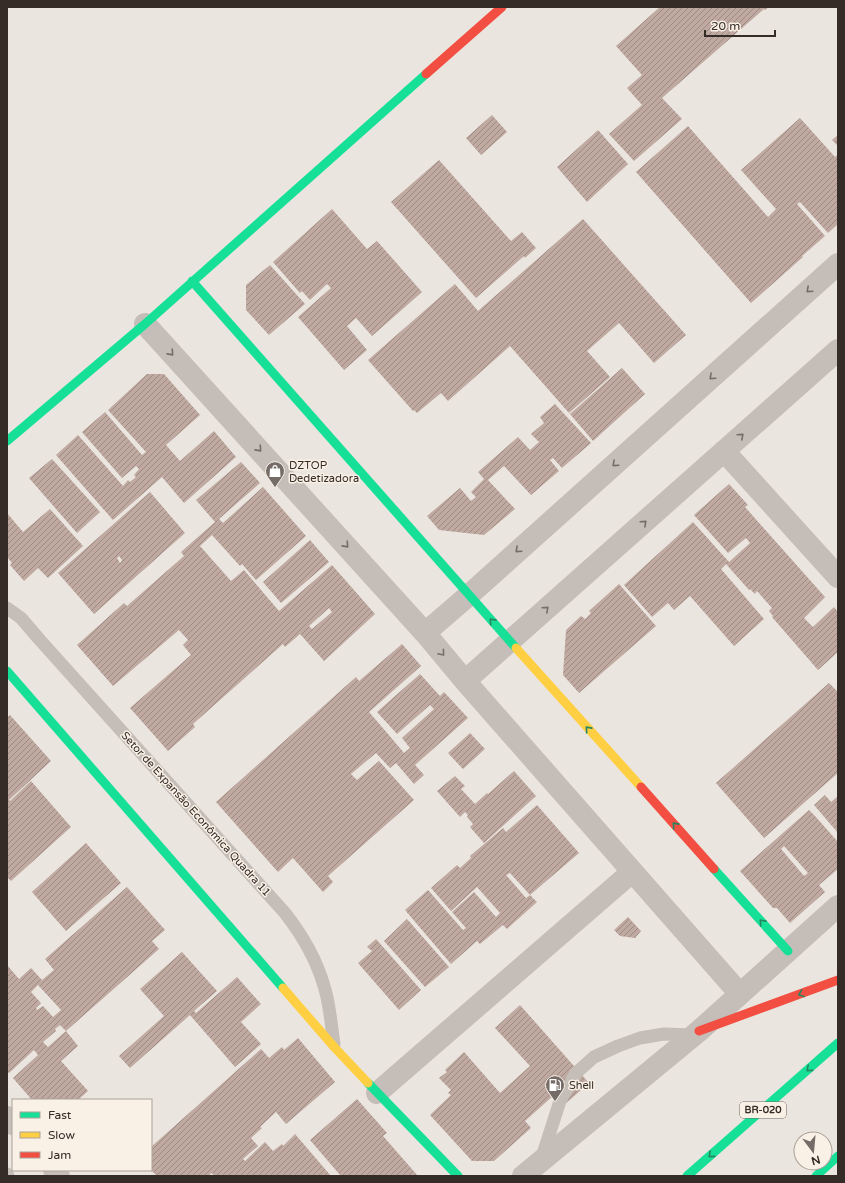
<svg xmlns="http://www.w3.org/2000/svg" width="845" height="1183" font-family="'Varela Round',sans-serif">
<defs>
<pattern id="building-hatch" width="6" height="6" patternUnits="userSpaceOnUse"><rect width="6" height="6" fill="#bfa9a1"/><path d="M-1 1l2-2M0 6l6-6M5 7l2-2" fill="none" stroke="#9c8a83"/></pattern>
</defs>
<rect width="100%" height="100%" fill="#ebe5df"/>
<path fill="url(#building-hatch)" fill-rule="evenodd" d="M660,7h109l-4,3 -1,-1 -102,89 20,21 -48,42 -25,-27 33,-29 -15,-17 15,-13 -26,-29z
M492,115l15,17 -26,23 -15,-17z
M800,118l35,39 3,-3v70l-10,9 -28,-31 -3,2 28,32 -23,20 1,1 -52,46 -115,-131 52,-46 80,91 8,-8 -35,-39z
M598,130l30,34 -41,38 -30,-35z
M838,135v11l-6,-6z
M439,160l72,81 11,-9 14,16 -11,10 -1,-2 -48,42 -85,-96z
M332,209l35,40 10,-8 45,51 -50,44 -16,-18 -9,8 20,24 -23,20 -46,-53 33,-29 -4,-4 -17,16 -8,-9 -2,2 -27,-31z
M583,219l103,116 -32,28 -35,-40 -32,28 23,26 -41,36 -59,-67 -62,55 -7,-8 -24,20 -3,-3 -1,1 -45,-51 87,-76 23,27z
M270,265l35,39 -36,31 -23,-25v-25z
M622,368l23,26 -52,47 -23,-27z
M147,374h17l36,41 -34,30 14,16 34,-30 22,26 -52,46 -22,-26 -49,43 -57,-65 22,-20 45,51 5,-6 2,2 6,-5 -2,-2 5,-6 -3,-3 -14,12 -40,-46 23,-20 37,43 4,-3 -38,-42z
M555,404l36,39 -29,25 -9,-10 -3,2 9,11 -28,24 -27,-29 -16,14 27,29 -31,26 -45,-5 -12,-14 33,-28 11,13 5,-4 -5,-5 13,-13 -6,-7 40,-35 12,13 9,-8 -8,-8 13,-11 -4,-6z
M52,459l48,53 -23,21 -48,-55z
M241,462l19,21 -41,36 4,4 40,-36 43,49 -50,44 -14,-16 -2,2 -28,-31 -12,11 31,35 13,-11 35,41 53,-46 43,49 -51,47 -24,-27 -15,13 -2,-3 -90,80 2,3 -27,24 -38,-43 61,-53 -8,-10 5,-5 -9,-10 -66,56 -36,-41 47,-42 3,3 57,-50 -3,-4 34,-30 -19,-22zM329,608l3,4 -20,17 -3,-3z
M729,484l19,21 -3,2 80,90 -21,21 9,9 21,-20 4,5v40l-20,18 -46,-53 1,-1 -4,-5 3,-3 -15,-17 -2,3 -5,-5 -1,1 -23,-26 -5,5 43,50 -30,27 -44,-50 -16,14 -6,-7 -16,14 -28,-32 69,-63 36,40 21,-19 -4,-5 -18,15 -34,-38z
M150,492l35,41 -91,81 -36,-41zM119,556l3,4 -2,3 -3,-5z
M50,509l33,37 -35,32 -10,-10 -14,13 -14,-16 2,-2 -5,-6v-44l16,19z
M310,540l19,22 -48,41 -18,-21z
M619,584l37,42 -77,67 -16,-18 3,-45 15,-14 4,3 6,-6 -2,-2z
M402,644l19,22 -52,46 19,22 16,19 6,-5 -8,-10 32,-29 -4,-4 -33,29 -20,-22 43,-38 20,22 4,-4 24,26 -53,47 9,10 -10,9 -18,-21 -6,5 -14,-15 -25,21 6,6 22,-19 35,39 -86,76 5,6 -10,10 -30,-34 -15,14 -62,-70 140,-125 3,4z
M829,683l9,9v81l-74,65 -48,-55z
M10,715l41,46 -42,39 1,1 21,-20 40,46 -60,54 -4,-4v-159z
M470,733l15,16 -22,20 -15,-16z
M514,771l22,25 -52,47 -14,-16 3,-3 -6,-7 1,-2 -3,-3 -5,5 -23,-26 18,-15 10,10 -4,3 14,15 12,-11 1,1z
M825,795l6,7 7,-6v37l-24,-28z
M537,805l42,48 -49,42 7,7 -30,27 -4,-4 -23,19 -3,-3 -26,23 -46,-54 23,-20 35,40 3,-2 -14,-16 22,-20 22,25 4,-4 -23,-26 -26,24 -20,-23 26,-23 3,3 11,-10 -1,-2 33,-28 3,4zM510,873l20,22 -4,3 -20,-23z
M809,810l6,6 23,26v27l-19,16 6,7 -35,31 -13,-15h-4l-33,-37zM784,846l24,27 -4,3 -23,-27z
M86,843l35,40 -55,48 -34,-39z
M127,887l38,43 -13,11 7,8 -93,82 -6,-6 -5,4 1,2 -13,11 5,5 18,-16 12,15 -17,15 27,30 -10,9h-46l-19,-22 25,-23 -4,-5 -25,23 -2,-1v-107l12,14 12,-11 11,12 12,-10 -9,-11zM38,985l23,25 -8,7 -10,-11 -6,4 -1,-2 5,-5 -10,-11z
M628,917l13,14 -6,7 -15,-2 -6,-6z
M407,919l42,48 -24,20 -41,-46z
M376,939l45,51 -22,20 -41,-47 14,-12 -5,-4z
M182,952l35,39 -23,20 2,2 41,-36 24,27 -20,18 20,22 -26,23 -45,-52 -60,53 -11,-12 45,-40 -24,-27z
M520,1005l69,78 -26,23 -9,-11 -29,26 6,7 -37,33h-22l-42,-46 21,-20 -3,-2 3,-3 -12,-12 8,-6 -2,-2 19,-18 36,41 30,-27 -35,-38z
M298,1038l37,44 -49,42 -10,-12 -16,15 2,1 -11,10 7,8 -15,13 2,2 20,-19 8,9 9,-7 1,2 12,-12 36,42h-117l-2,-3 -4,3h-51l-6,-6v-23l110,-98 8,9 13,-11 2,3z
M357,1099l30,34 -4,3 35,40h-80l2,-1 -30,-35z"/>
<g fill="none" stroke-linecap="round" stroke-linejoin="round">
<path stroke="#c5beb8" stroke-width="13" d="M7,608l14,10 18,21 246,274c18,23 31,45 39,73 6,18 7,39 10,58
M542,1157l18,-56 16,-28 18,-16 24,-11 22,-8 24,-4 30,1
M7,1174l1,2"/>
<path stroke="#c5beb8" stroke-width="22" d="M145,324l280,309 40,48 275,313
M724,451l114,126
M425,633l44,-38 369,-331
M465,681l373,-331
M377,1093l255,-221
M7,1117l6,7
M54,1170l5,6
M523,1176l176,-145 139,-125"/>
<path stroke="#16e098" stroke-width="9" d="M192,281l324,367
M7,441l138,-117 281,-250
M7,671l276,317
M714,869l74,82
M368,1083l90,93
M687,1176l151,-133
M816,1176l22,-20"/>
<path stroke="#ffcf43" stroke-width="9" d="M516,648l125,139
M283,988l52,60 33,35"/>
<path stroke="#f24e42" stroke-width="9" d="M426,74l76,-67
M641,787l73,82
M699,1031l139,-51"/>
</g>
<defs><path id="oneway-chevron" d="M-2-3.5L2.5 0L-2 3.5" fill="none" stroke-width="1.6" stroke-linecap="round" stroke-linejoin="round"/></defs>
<g stroke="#766d68">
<use href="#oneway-chevron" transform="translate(809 290) rotate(138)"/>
<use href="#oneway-chevron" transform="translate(171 353) rotate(48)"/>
<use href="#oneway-chevron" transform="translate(712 377) rotate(138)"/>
<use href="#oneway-chevron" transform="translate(741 436) rotate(-42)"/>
<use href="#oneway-chevron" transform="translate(259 449) rotate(48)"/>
<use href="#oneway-chevron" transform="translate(615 464) rotate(138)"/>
<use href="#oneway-chevron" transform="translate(644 523) rotate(-42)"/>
<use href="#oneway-chevron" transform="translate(346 545) rotate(48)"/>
<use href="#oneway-chevron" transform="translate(518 550) rotate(138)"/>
<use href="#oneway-chevron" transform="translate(546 609) rotate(-42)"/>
<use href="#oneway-chevron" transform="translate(442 653) rotate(50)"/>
</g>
<g stroke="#268660">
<use href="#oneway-chevron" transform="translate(492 621) rotate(-132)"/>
<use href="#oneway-chevron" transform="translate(588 729) rotate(-132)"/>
<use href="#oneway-chevron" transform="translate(675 825) rotate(-132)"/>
<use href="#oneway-chevron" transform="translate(762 922) rotate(-132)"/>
<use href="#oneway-chevron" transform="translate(801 994) rotate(160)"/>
<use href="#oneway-chevron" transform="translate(809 1069) rotate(139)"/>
<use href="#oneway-chevron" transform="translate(711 1155) rotate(139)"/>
</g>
<defs>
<g id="shop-pin" transform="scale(1)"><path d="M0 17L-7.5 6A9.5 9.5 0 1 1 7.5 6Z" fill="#756c67" stroke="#f9f0e6"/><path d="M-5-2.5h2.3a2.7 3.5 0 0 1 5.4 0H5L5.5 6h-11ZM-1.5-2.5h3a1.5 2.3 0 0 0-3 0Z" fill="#fff"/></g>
<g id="fuel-pin" transform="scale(1)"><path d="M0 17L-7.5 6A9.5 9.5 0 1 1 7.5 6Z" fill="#756c67" stroke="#f9f0e6"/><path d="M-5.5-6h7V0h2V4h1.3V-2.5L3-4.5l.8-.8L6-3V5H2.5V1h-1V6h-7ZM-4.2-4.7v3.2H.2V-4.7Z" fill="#fff"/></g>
</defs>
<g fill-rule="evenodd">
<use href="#shop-pin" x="275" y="471"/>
<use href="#fuel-pin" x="555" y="1085"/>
</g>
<g text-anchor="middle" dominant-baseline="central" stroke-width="3" stroke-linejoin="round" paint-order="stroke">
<rect fill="#f9f0e6" stroke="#706660" stroke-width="1" x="740" y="1102" width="46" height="16" rx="3"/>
<g font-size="10" font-weight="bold" fill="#352b27">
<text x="763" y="1110">BR-020</text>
</g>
<g font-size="11" fill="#352b27" stroke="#f9f0e6" text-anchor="start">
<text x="289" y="465">DZTOP<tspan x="289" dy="13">Dedetizadora</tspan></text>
<text x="569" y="1085">Shell</text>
</g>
<g font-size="11" fill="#352b27" stroke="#f9f0e6">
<text transform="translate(196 814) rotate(48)">Setor de Expansão Econômica Quadra 11</text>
</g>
</g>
<rect width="845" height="1183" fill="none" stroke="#352b27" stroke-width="16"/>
<rect x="12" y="1099" width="140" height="72" fill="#f9f0e6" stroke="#aba19a"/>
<rect x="20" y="1112" width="20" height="6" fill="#16e098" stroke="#aba19a"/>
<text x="48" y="1119" font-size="12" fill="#352b27">Fast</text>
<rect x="20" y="1132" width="20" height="6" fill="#ffcf43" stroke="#aba19a"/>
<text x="48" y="1139" font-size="12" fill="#352b27">Slow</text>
<rect x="20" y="1152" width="20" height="6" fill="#f24e42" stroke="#aba19a"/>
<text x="48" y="1159" font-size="12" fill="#352b27">Jam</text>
<g transform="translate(813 1151) rotate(164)"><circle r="19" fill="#f9f0e6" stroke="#aba19a"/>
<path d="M0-3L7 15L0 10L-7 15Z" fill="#756c67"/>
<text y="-6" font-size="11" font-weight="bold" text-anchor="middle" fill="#352b27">N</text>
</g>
<path d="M705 30v6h70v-6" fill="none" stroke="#352b27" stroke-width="2"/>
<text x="711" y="30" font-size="12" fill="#352b27" stroke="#f9f0e6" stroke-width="3" paint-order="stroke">20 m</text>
</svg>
